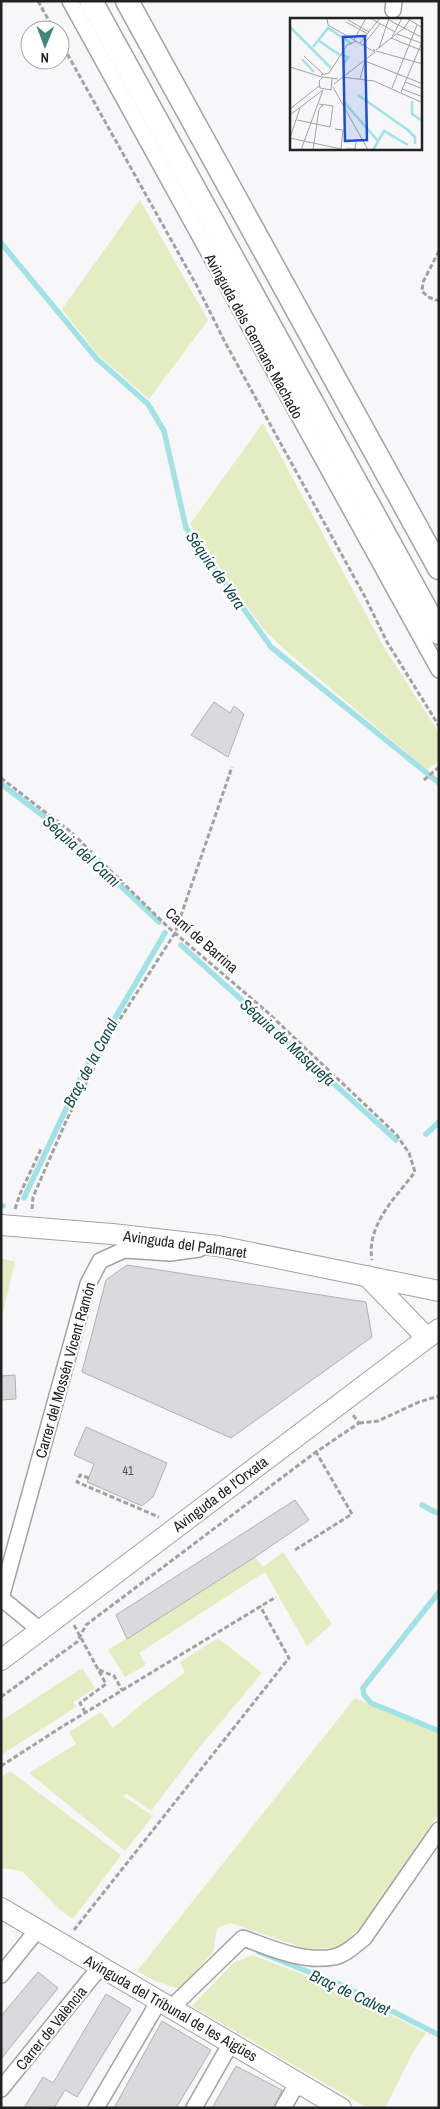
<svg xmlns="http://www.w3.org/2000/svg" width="440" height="2109" font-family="'Archivo Narrow',sans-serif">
<rect width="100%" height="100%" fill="#f7f7f9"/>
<path fill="#e4edc1" d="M140,200l68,120 -59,79 -51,-44 -36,-46z
M263,423l119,221 57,89v28l-12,9 -143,-121 -21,-20 -73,-105z
M1,1258l14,4 -12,51h-2z
M283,1552l49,72 -25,22 -42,-74 -126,81 7,12 -21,12 -17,-27 147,-93 8,10z
M218,1638l44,35 -63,75 -48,63 -24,-17 -4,2 30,20 -28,35 -96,-78 47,-29 -7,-12 32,-20 12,16 30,-25 42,-31 -5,-10z
M82,1668l13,20 -21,14 2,5 -75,48v-34z
M355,1698l84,36v79l-75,111 -14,13 -13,11 -31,1 -75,-26 -14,5 -4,24 -34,37 -24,-8 -18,-10z
M10,1771l111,84 -48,64 -13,-9 -38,-39 -21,-3v-91z
M252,1955l79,30 95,48 -13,19 -28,56h-18l-175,-102 41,-43z"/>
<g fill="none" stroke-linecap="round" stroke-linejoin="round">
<path stroke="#a2e2e5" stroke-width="5.5" d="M1,243l96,116 51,45 16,27 22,97 85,119 168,136
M1,784l57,43 101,95
M181,945l215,195
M426,1134l13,-12
M24,1198l60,-127 81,-138
M1,1206h2
M422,1505l17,9
M439,1592l-76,96 1,7 7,8 68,28
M259,1952l80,32 100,51"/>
</g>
<path fill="#dadadc" stroke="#b1b1b2" d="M214,702l16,11 4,-7 10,8 -16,43 -37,-22z
M127,1265l239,37 6,35 -141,101 -149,-66 24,-92z
M15,1375l1,24 -15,1v-24z
M86,1427l81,36 -14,34 -11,9 -55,-24 7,-18 -20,-9z
M295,1500l14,20 -54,37 -128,82 -11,-24z
M38,1972l20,16 -57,71v-43z
M106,1994l25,15 -54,88 -12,-7 -11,18h-30l19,-31 10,6z
M162,2021l49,29 -35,58h-62z
M236,2066l46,24 -8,18h-62z"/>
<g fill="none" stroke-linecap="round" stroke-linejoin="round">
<g stroke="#a3a3a5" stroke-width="18">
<path id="street" d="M70,1l369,669
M393,10l1,-9
M1,1598l87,-314 12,-23 24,-11 46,3 29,-4
M1,1598l39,32
M1,1975l37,-46
M171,2008l72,-70c28,10 60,25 91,19 11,-2 21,-12 30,-19l75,-108
M1,2089l99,-122
M96,2108l63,-107
M194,2108l37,-65
M283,2108l15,-26"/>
</g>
<g stroke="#a3a3a5" stroke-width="22">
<path id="secondary" d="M1,1225l111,9 106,12 221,45
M367,1276l60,62
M1,1660l438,-331
M1,1908l340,200"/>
</g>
<g stroke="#a3a3a5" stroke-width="25">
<path id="primary" d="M91,1l348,632
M127,1l312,567"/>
</g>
<path stroke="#a2a2a3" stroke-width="3" stroke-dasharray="5 2.5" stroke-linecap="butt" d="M38,1l16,29
M60,41l138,247 28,56 139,253 22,45 52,84
M439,251l-16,31 -1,9 6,6 11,4
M1,778l70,54 98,96 96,82 131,124 13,19 6,19c-19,25 -49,53 -43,88
M424,780l15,-13
M15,1209l5,-15 21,-45
M32,1209l1,-12 34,-78 53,-100 55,-86 57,-166
M359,1423l19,-2 41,-19 20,-6
M89,1478l-9,-3 -3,7 82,35
M295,1550l57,-36 -36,-62
M74,1625l32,59 -26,19 5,9
M99,1670l15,6 8,14
M1,1697l76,-55 9,-17 230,-173 43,-29 -6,-8
M1,1766l59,-38 216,-131
M74,1930l215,-272 -29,-52"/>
<use href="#street" stroke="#fff" stroke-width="15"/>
<use href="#secondary" stroke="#fff" stroke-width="20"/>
<use href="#primary" stroke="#fff" stroke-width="22"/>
</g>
<g text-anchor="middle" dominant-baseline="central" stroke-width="4.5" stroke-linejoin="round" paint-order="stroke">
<g font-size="12" fill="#505051">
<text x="128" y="1471">41</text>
</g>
<g font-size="15" fill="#222223" stroke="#fff">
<text transform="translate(254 336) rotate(61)">Avinguda dels Germans Machado</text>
<text transform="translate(202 940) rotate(41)">Camí de Barrina</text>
<text transform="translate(185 1244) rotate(8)">Avinguda del Palmaret</text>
<text transform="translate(65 1370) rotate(-74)">Carrer del Mossén Vicent Ramón</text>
<text transform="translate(220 1494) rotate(-37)">Avinguda de l'Orxata</text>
<text transform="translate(171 2008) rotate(30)">Avinguda del Tribunal de les Aigües</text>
<text transform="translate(51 2028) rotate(-51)">Carrer de València</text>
</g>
<g font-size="16" font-style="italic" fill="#0f494b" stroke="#fff">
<text transform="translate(216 570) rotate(55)">Séquia de Vera</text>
<text transform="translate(82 851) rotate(42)">Séquia del Camí</text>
<text transform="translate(288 1042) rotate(42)">Séquia de Masquefa</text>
<text transform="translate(90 1063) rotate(-62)">Braç de la Canal</text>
<text transform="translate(350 1992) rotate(25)">Braç de Calvet</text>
</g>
</g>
<g transform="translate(290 18)">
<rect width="132" height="132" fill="#f7f7f9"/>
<path fill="none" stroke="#a2e2e5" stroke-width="2.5" d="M0,9l41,41M29,23l21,14M23,29l15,-19 24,16M51,37l7,2 -5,8M12,41l12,13M68,77l50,35 7,7v7M53,83l35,40M122,83v13l11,7M83,132l11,-19 24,14"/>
<path fill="none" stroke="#a2a2a3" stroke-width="1" d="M37,0l1,7 45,26M80,0l25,14M116,0l17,10M58,2l21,12M99,2l34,18M56,4l22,12M107,16l24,9M102,19l10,-19M101,20l32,13M64,22l12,-22M70,25l20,-25M73,27l17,-21M89,30l10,-30M86,32l28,-22 7,-10M86,33l47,13M14,38l19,18M75,43l58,23M0,49l32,10M31,57l8,-2 18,-28 10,-4M52,59l32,4 49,22M42,61l-1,11 -11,-2 -1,-7 4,-4 15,2M70,61l5,-18M115,64l18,7M44,66l41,-32 -1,-3v3M43,69l35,63M102,70l25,-63M112,71l21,8M111,74l22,-52M0,91l29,-23M0,97l33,-25M7,102l33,7 3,-21 -14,-2M45,111l8,1 -2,19M0,120l51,11M0,120l10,-30M56,131h9l1,-7M11,132l22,-60M23,132l6,-41 4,-4"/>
<path fill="#1d4ed8" fill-opacity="0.15" stroke="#1d4ed8" stroke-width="2.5" d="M75,18l2,104 -22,1 -2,-104z"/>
<rect width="132" height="132" fill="none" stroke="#222223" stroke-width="2.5"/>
</g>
<rect width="440" height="2109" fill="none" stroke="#222223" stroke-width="5"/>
<g transform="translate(45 45) rotate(181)"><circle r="24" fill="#ffffff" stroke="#a7a7a7"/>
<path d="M0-4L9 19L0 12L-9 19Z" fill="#3f867f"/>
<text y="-8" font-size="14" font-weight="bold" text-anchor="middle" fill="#222223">N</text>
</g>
</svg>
